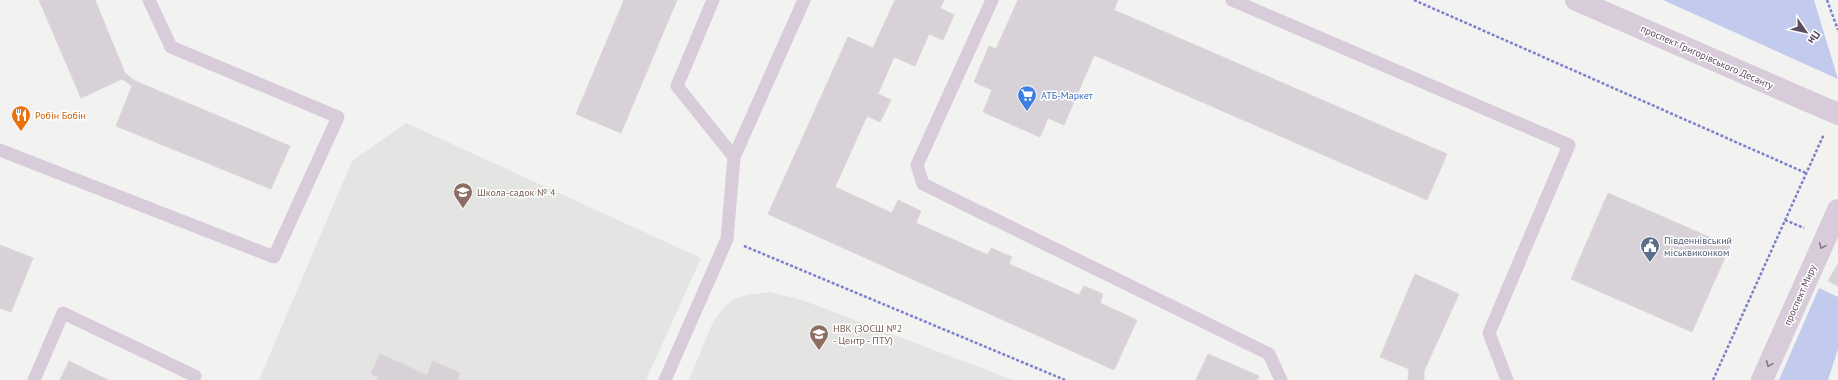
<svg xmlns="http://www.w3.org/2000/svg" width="1838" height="380" font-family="'PT Sans',sans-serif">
<rect width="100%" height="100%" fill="#f2f3f1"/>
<path fill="#e4e4e3" d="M406,123l295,135 -55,122h-387l93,-219z
M770,292l32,8 211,80h-324l24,-58 12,-16 9,-7 13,-4z"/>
<path fill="#c2caee" d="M1663,0h151l24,79z
M1819,288l19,9v52l-10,31h-49z"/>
<path fill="#d8d1d7" stroke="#dcd5db" d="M39,0h56l30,73 10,8 155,65 -19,43 -155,-63 16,-40 -10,-7 -41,19z
M624,0h53l-56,133 -45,-19z
M895,0h49l-4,8 14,7 -11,25 -14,-6 -14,32 -21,-9 -16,37 13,6 -11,22 -13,-6 -32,71 57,26 6,-13 23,11 -5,12 72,32 3,-7 21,9 -3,7 70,31 5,-9 19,8 -3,9 37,17 -23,50 -346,-156 80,-177 25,11z
M1018,0h100l-54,125 -16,-7 -8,19 -57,-25 9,-22 -18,-8 15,-36 7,3z
M1114,10l333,144 -20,46 -333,-145z
M1608,193l122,53 -38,86 -121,-53z
M0,245l33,13 -22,54 -11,-4z
M1838,264v22l-10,-5z
M1415,274l44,20 -35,77v9h-16l1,-11 -29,-12z
M380,354l47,21 6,-14 27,12 -3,7h-80l1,-3 -7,-3z
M1208,354l51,22 -2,4h-61z
M69,361l39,19h-48z"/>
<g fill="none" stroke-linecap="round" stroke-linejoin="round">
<path stroke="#7c80cb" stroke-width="2.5" stroke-dasharray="3 2" stroke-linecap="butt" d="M1414,0l392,173
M1827,0l11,30
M1785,220l19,8
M744,246l321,134
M1713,380l111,-246"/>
<path stroke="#d8ccda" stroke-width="13" d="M713,0l-36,86 57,71
M992,0l-75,165 6,19 346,170 12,26
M1232,0l337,145 -80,188 18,47
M0,150l274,107 64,-140 -167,-70 -22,-47
M34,380l29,-67 132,63
M665,380l62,-141 7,-82 70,-157"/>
<path stroke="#d8ccda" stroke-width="22" d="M1762,380l76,-170"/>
<path stroke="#d8ccda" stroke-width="22" d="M1576,0l262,114"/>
</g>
<defs><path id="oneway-chevron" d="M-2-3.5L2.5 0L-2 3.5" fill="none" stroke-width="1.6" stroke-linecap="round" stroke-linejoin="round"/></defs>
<g stroke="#877889">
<use href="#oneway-chevron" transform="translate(1822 246) rotate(114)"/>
<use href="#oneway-chevron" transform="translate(1769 364) rotate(114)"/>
</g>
<defs>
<g id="supermarket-pin" transform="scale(1)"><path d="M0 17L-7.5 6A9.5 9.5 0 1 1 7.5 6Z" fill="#3f7fe0" stroke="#fff"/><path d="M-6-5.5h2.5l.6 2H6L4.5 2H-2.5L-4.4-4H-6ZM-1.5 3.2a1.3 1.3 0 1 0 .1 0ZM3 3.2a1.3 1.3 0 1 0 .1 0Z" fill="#fff"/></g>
<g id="restaurant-pin" transform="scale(1)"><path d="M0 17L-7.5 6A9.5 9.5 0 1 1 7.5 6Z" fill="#e8710a" stroke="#fff"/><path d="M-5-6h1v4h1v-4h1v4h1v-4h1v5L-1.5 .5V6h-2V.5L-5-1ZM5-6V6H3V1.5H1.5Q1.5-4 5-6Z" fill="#fff"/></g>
<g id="school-pin" transform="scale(1)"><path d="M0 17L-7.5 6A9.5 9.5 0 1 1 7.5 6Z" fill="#8d6e63" stroke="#fff"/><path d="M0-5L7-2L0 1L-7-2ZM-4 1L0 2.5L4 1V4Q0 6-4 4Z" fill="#fff"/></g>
<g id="civic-pin" transform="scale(1)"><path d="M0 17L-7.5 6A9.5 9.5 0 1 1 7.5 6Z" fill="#5c6f8a" stroke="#fff"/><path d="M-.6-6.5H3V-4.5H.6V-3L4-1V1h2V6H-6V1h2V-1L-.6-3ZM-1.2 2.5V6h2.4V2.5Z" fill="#fff"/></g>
</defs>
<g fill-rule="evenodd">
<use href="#supermarket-pin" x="1027" y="95"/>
<use href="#restaurant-pin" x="21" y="115"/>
<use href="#school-pin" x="463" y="192"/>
<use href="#civic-pin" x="1650" y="246"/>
<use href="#school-pin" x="819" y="334"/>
</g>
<g text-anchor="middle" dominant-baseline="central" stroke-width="3" stroke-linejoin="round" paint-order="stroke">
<g font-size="10" fill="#5c4a5e" stroke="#fff">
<text transform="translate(1707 57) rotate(24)">проспект Григорівського Десанту</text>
<text transform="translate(1800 295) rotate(-66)">проспект Миру</text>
</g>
<g font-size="10" fill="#366cbe" stroke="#fff" text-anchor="start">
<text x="1041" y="95">АТБ-Маркет</text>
</g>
<g font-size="10" fill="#c56008" stroke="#fff" text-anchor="start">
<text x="35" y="115">Робін Бобін</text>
</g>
<g font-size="10" fill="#785e54" stroke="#fff" text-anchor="start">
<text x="477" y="192">Школа-садок № 4</text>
<text x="833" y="328">НВК (ЗОСШ №2<tspan x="833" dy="12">- Центр - ПТУ)</tspan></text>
</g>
<g font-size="10" fill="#4e5e75" stroke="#fff" text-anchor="start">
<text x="1664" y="240">Південнівський<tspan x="1664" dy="12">міськвиконком</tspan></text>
</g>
</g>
<g transform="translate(1806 32) rotate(124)" stroke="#ffffff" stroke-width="3" paint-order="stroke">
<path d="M0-3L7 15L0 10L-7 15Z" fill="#5c4a5e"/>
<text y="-6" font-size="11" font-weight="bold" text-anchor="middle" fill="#5c4a5e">Пн</text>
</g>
</svg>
